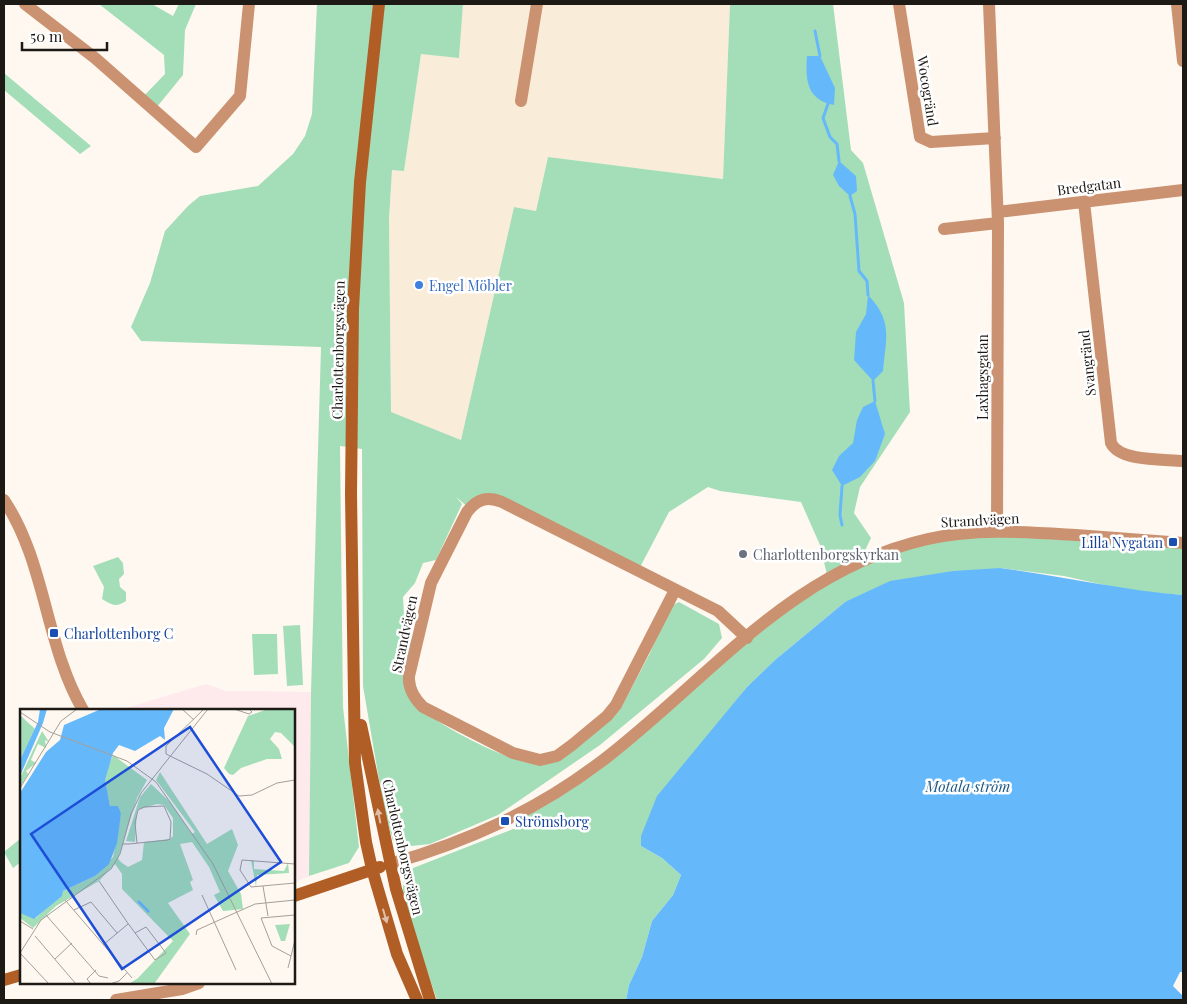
<svg xmlns="http://www.w3.org/2000/svg" width="1187" height="1004" font-family="'Playfair Display',serif">
<rect width="100%" height="100%" fill="#fef8f0"/>
<path fill="#fee9ec" d="M206,684l20,7 85,1 -2,184 -15,7v-173h-174z"/>
<path fill="#f9edd9" d="M463,4h267l-7,175 -175,-22 -12,54 -22,-4 -53,233 -70,-28 -2,-193 3,-50 12,2 17,-117 38,3z"/>
<path fill="#a4deb8" d="M99,4h53l21,12 6,-12h17l-11,26 -2,45 -31,38 -13,-12 26,-27 -1,-19z
M317,4h146l-4,54 -38,-4 -17,117 -12,-1 -3,49 2,193 70,28 53,-233 22,4 12,-54 175,22 7,-175h103l18,146 12,13 41,140 6,109 -50,75 -6,26 17,25 -12,25 51,-19 87,-13 186,16v48l-52,-4 -67,-15 -64,-8 -155,34 -70,58 -28,27 -30,38 -76,121 21,12 19,17 -8,20 -21,26 -10,36 -13,28 -3,15h-189l-35,-103 2,-18 9,-11 108,-42 -5,-10 146,-106 166,-131 -8,-34 -19,-43 -81,-11 -12,-4 -39,25 -32,61 -148,-75 -20,10 -13,-11 6,7 -26,56 -13,3 -8,20 -12,14 1,19 8,16 -2,24 11,54c28,20 86,52 120,55l81,-59 27,-51 22,-49 8,-4 40,22 3,14 -18,21 -104,86 -102,70 -68,29 -28,3 -9,-6 -9,-32 -21,-123 -1,-237 -22,-3 3,261 16,140 -10,16 -40,13 2,-184 10,-345 -180,-6 -10,-14 19,-44 15,-52 23,-25 12,-10 58,-10 35,-32 12,-18 7,-22z
M4,73l87,73 -11,8 -76,-64z
M118,557l5,6 1,11 -5,5 1,8 6,5v9c-10,7 -14,4 -24,-2l2,-12 -11,-21z
M300,625l3,60 -16,1 -4,-60z
M252,634h25l1,40 -24,1z
M21,838v24l-8,6 -9,-16z"/>
<path fill="#65b9fb" d="M807,56h13l15,32 -1,17c-27,-5 -29,-25 -27,-49z
M839,161l17,15 1,15 -7,5 -11,-10 -6,-11z
M868,295c25,26 18,43 15,76l-10,10 -19,-21 2,-28 10,-18z
M875,401l10,33 -10,27 -15,16 -18,9 -10,-16 7,-14 14,-13 4,-23 6,-13z
M1000,568c62,8 121,22 183,27v377h-3l-7,14 10,10v4h-557l3,-15 13,-28 10,-36 21,-26 8,-20 -19,-17 -21,-12v-10l16,-40 90,-109 28,-27 70,-58 45,-21 63,-10z"/>
<g fill="none" stroke-linecap="round" stroke-linejoin="round">
<path stroke="#65b9fb" stroke-width="3" d="M815,31l5,25
M828,104l-5,14 7,19 7,7 2,17
M850,196l5,18 4,57 8,10 1,14
M873,381l2,20
M842,486l-2,29 2,10"/>
<path stroke="#cb9271" stroke-width="12" d="M25,4l70,54 101,89 44,-51 9,-92
M899,4l21,133 11,5 64,-4
M989,4l9,219 -1,308
M1177,4l6,57
M521,101l16,-97
M1084,202l27,241c9,19 53,16 72,18
M998,212l185,-22
M944,229l54,-6
M4,500c42,63 41,145 79,210
M675,590l-59,115 -9,11 -35,29 -15,11 -17,4 -27,-7 -90,-46c-9,-9 -15,-19 -14,-31l22,-93 36,-71c10,-13 20,-16 35,-10l216,109 29,27
M390,864c79,-23 146,-53 212,-103 108,-83 188,-191 326,-222 49,-11 98,-7 148,-4 36,3 71,5 107,8
M116,1000l66,-11 17,-6"/>
<path stroke="#b05e26" stroke-width="12" d="M379,4l-19,178 -7,127 -2,185 4,269 11,79 6,27 25,85 20,46
M361,725l35,164 34,111
M294,896l86,-29
M4,980l17,-5"/>
</g>
<defs><path id="oneway-solid" d="M-6-.8H1V-3.2L6.5 0L1 3.2V.8H-6Z" transform="scale(1.25)"/></defs>
<g fill="#dfbfa8">
<use href="#oneway-solid" transform="translate(379 816) rotate(-101)"/>
<use href="#oneway-solid" transform="translate(385 916) rotate(74)"/>
</g>
<circle fill="#3f7fe0" stroke="#fff" stroke-width="2" cx="419" cy="285" r="5"/>
<g fill="#1a4fb4" stroke="#fff" stroke-width="2">
<rect x="1168" y="537" width="10" height="10" rx="2.5"/>
<rect x="49" y="628" width="10" height="10" rx="2.5"/>
<rect x="500" y="816" width="10" height="10" rx="2.5"/>
</g>
<circle fill="#6b7280" stroke="#fff" stroke-width="2" cx="743" cy="554" r="5"/>
<g text-anchor="middle" dominant-baseline="central" stroke-width="5" stroke-linejoin="round" paint-order="stroke">
<g font-size="14" fill="#1d1915" stroke="#fff">
<text transform="translate(928 91) rotate(81)">Wocogränd</text>
<text transform="translate(1089 186) rotate(-7)">Bredgatan</text>
<text transform="translate(338 350) rotate(-89)">Charlottenborgsvägen</text>
<text transform="translate(1087 363) rotate(-96)">Svangränd</text>
<text transform="translate(982 377) rotate(-90)">Laxhagsgatan</text>
<text transform="translate(980 520) rotate(-3)">Strandvägen</text>
<text transform="translate(404 634) rotate(-78)">Strandvägen</text>
<text transform="translate(403 847) rotate(77)">Charlottenborgsvägen</text>
</g>
<g font-size="14" fill="#366cbe" stroke="#fff" text-anchor="start">
<text x="429" y="285">Engel Möbler</text>
</g>
<g font-size="14" fill="#164399" stroke="#fff" text-anchor="start">
<text x="1163" y="542" text-anchor="end">Lilla Nygatan</text>
<text x="64" y="633">Charlottenborg C</text>
<text x="515" y="821">Strömsborg</text>
</g>
<g font-size="14" fill="#5b616d" stroke="#fff" text-anchor="start">
<text x="753" y="554">Charlottenborgskyrkan</text>
</g>
<g font-size="15" font-style="italic" fill="#1d5985" stroke="#fff">
<text x="968" y="786">Motala ström</text>
</g>
</g>
<g transform="translate(20 709)">
<rect width="275" height="275" fill="#fef8f0"/>
<path d="M248,0h27v38l-14,-14 -6,-1 -5,7 9,10 3,10h-15l-26,9 -8,7 -4,-1 -5,-6 24,-52zM0,6l15,14 -15,31zM22,22l7,11 -4,-2 1,8 -8,-4 -7,16 5,3 -10,8 2,3 -8,13v-9zM93,46l34,25 -10,18 -19,61 4,4 6,4 14,-7 2,-18 26,-3 3,-3v-18l-9,-13 -7,-1 -20,6 -2,32 -9,-1 14,-44 11,-13 19,18 22,32 3,-2 -39,-52 4,-8 47,72 25,-15 6,16 -10,26 13,23 2,15 -20,2 -9,-16 6,-3 -11,-25 -17,-25 -12,2 13,36 -3,2 3,8 -25,13 22,31 -36,50h-25l9,-6 35,-37 -51,-52v-15l-7,-10 -16,17 -43,25 -23,22 -13,-10v-5l16,5 27,-27 32,-15 18,-19 8,-43 -11,-8 -6,-29zM231,151l3,1v8l30,2 4,-8 1,10 -32,2 -1,12zM270,215l-5,17h-4l-6,-16z" fill="#a4deb8"/>
<path d="M20,0h7l-4,14 -23,53v-16l18,-38zM81,0h73l-10,19 1,12 -5,-4 -25,15 -16,-6 -6,8 -8,27 5,26h8l3,8 -4,29 -8,21 -14,12 -32,15 -1,5 -28,23 -14,-6v-120l26,-41 14,-12 4,-15z" fill="#65b9fb"/>
<path fill="none" stroke="#65b9fb" stroke-width="2.5" d="M118,192l11,11"/>
<path fill="none" stroke="#a49f98" stroke-width="1" d="M162,0l12,11M184,0l-38,37v8l41,20 32,22 13,-1 25,-12 18,-3M214,0l15,5 3,-2 -3,-3M0,3l30,20 77,29 29,21 57,82 59,120M0,79l41,-67 16,-12M103,135h6l39,-4 2,-1 1,-17 -7,-16 -20,1 -6,3 -3,13 2,20M275,155l-53,-4 -2,10 11,17 44,-4M79,172l28,41 28,38 11,-7 -20,-26 -11,6M243,177l5,30M182,186l34,75M45,191l67,78M54,201l17,-8 26,31M26,206l53,61 9,2M0,212l13,8M176,226l1,-5 58,-26 40,-4M15,227l41,48M83,236l25,-21M0,244l21,-33 70,-51 9,-15 11,-40 10,-21 67,-84M0,244l29,31M271,247l-19,-10 -11,-28 34,-3M35,250l17,-16M268,259l7,-28M71,275l-4,-5 9,-9M90,275l9,-3 8,-8"/>
<path fill="#1d4ed8" fill-opacity="0.15" stroke="#1d4ed8" stroke-width="2.5" d="M170,18l91,135 -159,107 -91,-135z"/>
<rect width="275" height="275" fill="none" stroke="#1d1915" stroke-width="2.5"/>
</g>
<rect width="1187" height="1004" fill="none" stroke="#1d1915" stroke-width="10"/>
<path d="M22 42v8h85v-8" fill="none" stroke="#1d1915" stroke-width="2.5"/>
<text x="30" y="42" font-size="15" fill="#1d1915" stroke="#ffffff" stroke-width="4" paint-order="stroke">50 m</text>
</svg>
